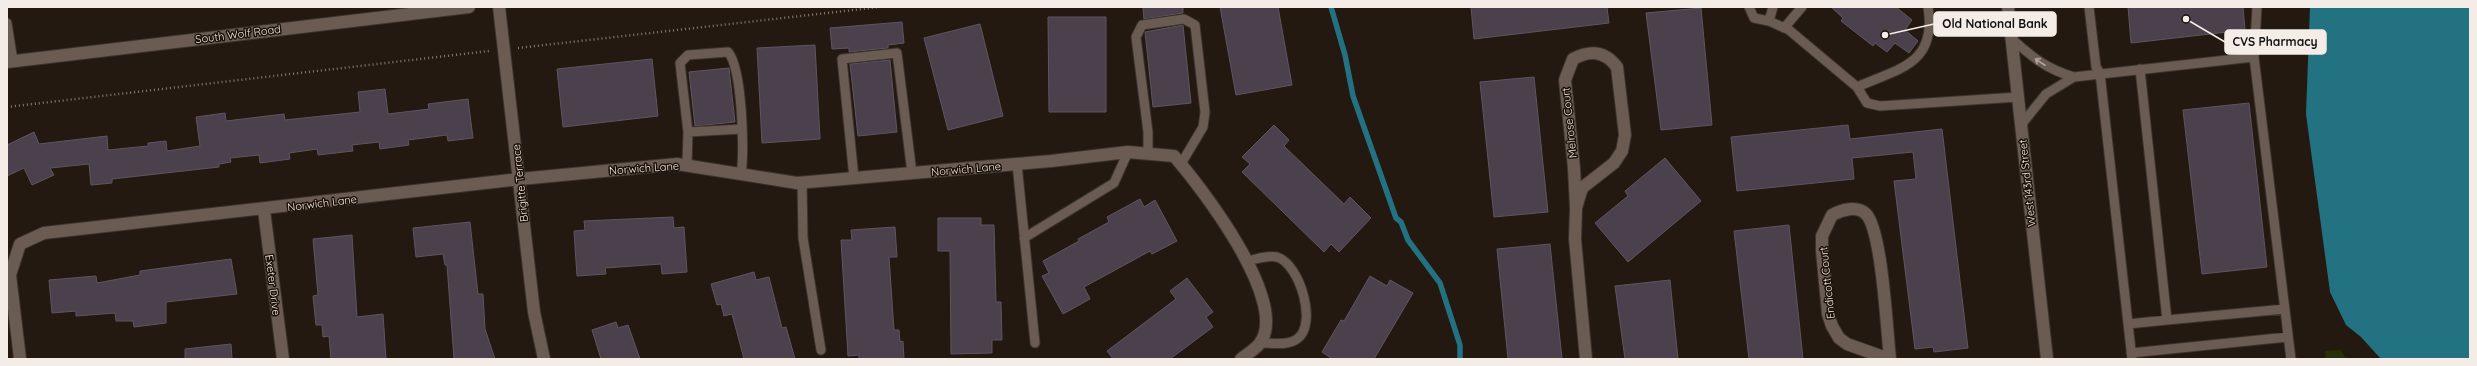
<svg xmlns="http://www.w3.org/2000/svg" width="2477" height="366" font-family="Quicksand,sans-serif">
<rect width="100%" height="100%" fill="#241910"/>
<path fill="#272f09" d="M2341,350l5,9h-20l-1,-8z"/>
<path fill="#237282" d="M2310,7h160v352h-89l-20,-22 -15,-12 -16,-33 -24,-178z"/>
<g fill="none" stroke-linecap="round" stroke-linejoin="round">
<path stroke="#237282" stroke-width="5.5" d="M1331,7l14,48 8,41 43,122 5,4 7,18 32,43 20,62v14"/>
</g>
<path fill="#4a414d" stroke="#5f5562" d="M1143,7h40v6l-39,6z
M1220,7h58l14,78 -56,10z
M1471,7h136l2,16 -135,16z
M1831,7h65l16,13 -7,10 13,11 -9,12 -14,-10 -8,9 -12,-9 -2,3 -32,-25 2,-3z
M2128,7h115l2,23 -114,13z
M1701,8l11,117 -51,5 -15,-117z
M1048,17h58v95h-57z
M902,22l2,21 -16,2v3l-39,4v-4l-17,1 -2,-21z
M980,24l23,92 -55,14 -24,-92z
M1183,25l8,78 -38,4 -8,-75z
M815,45l5,94 -58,4 -5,-95z
M652,59l6,57 -95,11 -6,-58z
M890,60l7,72 -39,4 -8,-72z
M729,68l6,54 -40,4 -6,-54z
M1534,77l14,135 -54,5 -14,-135z
M385,89l3,25 41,-5 -1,-5 40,-5 5,39 -25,3 -1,-6 -39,5 1,5 -29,4 -1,-7 -27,3 1,6 -35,4 -1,-6 -28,4 1,6 -30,4 -1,-8 -29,3 1,4 -12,2v3l-107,12v4l-21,2 -2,-21 -39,4 4,7 -22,10 -8,-17 -17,8v-31l27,-13 5,12 68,-8 1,14 40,-4v-3l18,-2 1,10 33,-5 -4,-29 29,-4 1,8 58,-7 1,6 75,-8 -2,-20z
M2249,103l18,164 -65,7 -19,-164z
M1274,125l15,15 -5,6 60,58 6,-7 21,21 -32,34 -8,-8 -7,8 -82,-80 8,-8 -8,-7z
M1848,125l2,14 92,-10 26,219 -34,4 -1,-5 -18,2 -21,-168 22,-2 -3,-27 -61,6 2,21 -117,12 -6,-54z
M1665,158l36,43 -73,61 -33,-39 33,-27 -3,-5z
M1140,199l4,8 11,-7 22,41 -25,13 -2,-3 -66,36 6,12 -27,15 -21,-38 7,-3 -6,-12 36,-20 -1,-2 31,-17 -2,-5z
M673,217l1,11 10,-1 3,45 -25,2 -1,-10 -56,4 1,6 -29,2 -3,-45 11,-1 -1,-9z
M938,218h43v7h13l2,77h5l1,38h-10v13l-41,1 -1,-103h-12z
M470,222l8,72h5l2,35 10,30h-41l-7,-94h-2l-2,-11 -27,3 -3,-29z
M1789,225l14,134h-54l-15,-128z
M895,227l2,30h-8l5,73h5l1,12 3,-1 1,18h-45v-4l-11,1 -7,-116h11l-1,-10z
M352,235l5,82 26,-3 3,45h-55l-2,-23 -6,1 -1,-12h-6l-3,-29 5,-1 -5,-56z
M1550,244l12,115h-54l-11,-110z
M231,259l6,35 -71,8v21l-32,4 -1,-6h-17l-1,-8 -39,3v-5l-24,2 -3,-33 47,-4 1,7 43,-8v-4z
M754,272l2,8 13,-3 13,51 4,-1 9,32h-51l-12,-45 -8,2 -3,-12 -4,1 -6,-21z
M1370,276l17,10 3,-6 23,13 -39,66h-42l-10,-7 19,-32 3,1z
M1187,278l26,34 -7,5 7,10 -43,32h-57l-6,-8 69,-52 -6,-8z
M1670,280l8,79h-53l-10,-73z
M616,322l2,6 10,-3 12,34h-39l-9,-29z
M231,344l1,15h-47v-10z"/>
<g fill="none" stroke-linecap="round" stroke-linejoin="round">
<g stroke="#3b332f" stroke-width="11">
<path id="lane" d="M1749,7l5,11 15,3 20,9 68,57 10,16 13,3 138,-9
M2089,7l7,60 4,6 32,286
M1769,21l4,-14
M7,23l6,38
M1784,28l18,-21
M2011,38c21,19 35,31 63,39l180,-20 37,302
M2254,57l3,-50
M1857,87c43,-19 80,-23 71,-80
M2021,125l25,-31 28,-17
M688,132l54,-3
M1148,154v-22l-12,-95 6,-12 42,-6 11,6 10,87 -2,15 -22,37
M1017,164l18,179
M687,166l1,-34 -8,-69 8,-8 40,-3c14,15 17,101 13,122
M854,178l-12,-119 55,-6 15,120
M802,183l1,55 18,112
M1024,238l90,-55 14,-31
M1247,261c10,-2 20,-6 30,-4 23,7 41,68 20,82 -9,7 -26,4 -36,4
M2167,320l118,-11
M2128,324l39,-4 -27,-251
M2131,353l157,-16"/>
</g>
<g stroke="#3b332f" stroke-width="14">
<path id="street" d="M499,7l35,305 10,47
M1576,208l6,-20 32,-25 8,-12 3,-16 -8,-68c-13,-17 -27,-17 -44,-8l-8,21 9,88 2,40 -1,31 11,120
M264,210l19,149
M20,359l-10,-84 10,-31 24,-11 476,-54 157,-15 120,19 254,-22 77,-9 46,4c27,31 116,146 86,187 -4,6 -13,11 -19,16
M1889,359l-42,-15 -8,-6 -7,-12 -4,-12 -6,-63v-15l10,-21c9,-5 25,-10 34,-1 16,16 21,118 24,145"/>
</g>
<g stroke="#3b332f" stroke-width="14">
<path id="secondary" d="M2008,7l39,352
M7,62l462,-55"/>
</g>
<path stroke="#857c74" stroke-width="2.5" stroke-dasharray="1 3" stroke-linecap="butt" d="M518,48l362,-41
M7,107l482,-56"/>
<use href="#lane" stroke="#6a5c52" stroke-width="9"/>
<use href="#street" stroke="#6a5c52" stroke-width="12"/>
<use href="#secondary" stroke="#6a5c52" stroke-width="12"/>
</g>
<defs><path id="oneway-shaft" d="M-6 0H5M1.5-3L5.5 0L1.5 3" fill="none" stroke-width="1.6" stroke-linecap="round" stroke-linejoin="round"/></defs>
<use stroke="#afa49c" href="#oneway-shaft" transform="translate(2040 62) rotate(-147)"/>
<g text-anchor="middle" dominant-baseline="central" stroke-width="3" stroke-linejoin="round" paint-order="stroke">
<g font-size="11" fill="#f4ece6" stroke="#1b1008">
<text transform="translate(238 34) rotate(-7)">South Wolf Road</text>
<text transform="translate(1569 123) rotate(-96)">Melrose Court</text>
<text transform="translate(644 168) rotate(-4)">Norwich Lane</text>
<text transform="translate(966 169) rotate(-5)">Norwich Lane</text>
<text transform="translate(520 183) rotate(-96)">Brigitte Terrace</text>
<text transform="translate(2027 183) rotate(-96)">West 143rd Street</text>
<text transform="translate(322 203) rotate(-7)">Norwich Lane</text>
<text transform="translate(1827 283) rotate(-96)">Endicott Court</text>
<text transform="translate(273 285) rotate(83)">Exeter Drive</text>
</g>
</g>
<path fill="none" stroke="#f4ece6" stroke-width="1.5" d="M1885 35L1934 24M2186 19L2225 42"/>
<g fill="#f4ece6" stroke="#1b1008" stroke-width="1.5">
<circle cx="1885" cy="35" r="4"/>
<circle cx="2186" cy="19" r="4"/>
</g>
<g fill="#f4ece6" stroke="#f4ece6" stroke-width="1.5">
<rect x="1934" y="12" width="122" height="24" rx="4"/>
<rect x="2225" y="30" width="101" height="24" rx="4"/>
</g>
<g font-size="12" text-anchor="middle" font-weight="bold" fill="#111">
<text x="1995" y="28">Old National Bank</text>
<text x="2275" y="46">CVS Pharmacy</text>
</g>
<rect width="2477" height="366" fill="none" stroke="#f4ece6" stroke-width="16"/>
</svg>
